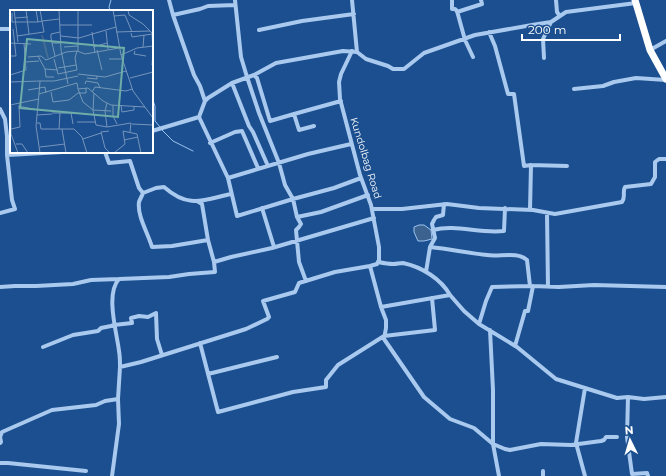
<svg xmlns="http://www.w3.org/2000/svg" width="666" height="476" font-family="Montserrat,sans-serif">
<rect width="100%" height="100%" fill="#1b4f8f"/>
<path fill="#3c6290" stroke="#9cc4f0" d="M419,225h5l7,5 1,9 -8,2h-6l-4,-9v-5z"/>
<g fill="none" stroke-linecap="round" stroke-linejoin="round">
<path stroke="#9cc4f0" stroke-width="1" d="M110,11l-1,-4 2,-7
M152,98l3,8v15l5,6
M162,130l11,11 20,10"/>
<path stroke="#a9c9ee" stroke-width="4" d="M169,0l4,15 27,-6 8,-3 27,-1
M235,0l6,57 6,20 12,36 20,50 6,22 8,14 4,18 4,7 -2,3 -3,3 3,32 7,19
M352,0l5,52
M452,0v9h3l2,2 8,29 8,17
M556,0l1,12 3,4
M457,12l25,-8 -1,-4
M173,15l21,60 6,11 5,15
M0,29h11
M259,30l43,-9 52,-7
M489,32l6,14 13,48h6l10,72 7,-1
M650,50l16,-9
M352,51l-11,23 -2,8 1,17 20,76 11,30 8,42v13l-2,4 -7,2
M544,58l-1,-19 8,-17
M254,75l3,3 13,43 24,-7 5,16 15,-4
M232,83l17,43 4,6 15,34
M574,89l29,-3 11,-4 22,-4 30,2
M0,109l5,10 2,17v19l5,45 3,9 -15,4
M294,114l47,-13
M199,117l29,61 9,38 56,-17 41,-11 27,-10
M152,131l47,-14 6,-16 3,-3 24,-15 22,-8 22,-12 67,-12 14,1 9,7 22,7 5,3h11l20,-16 51,-18 57,-10 19,-3 15,-10 70,-9
M210,143l25,-11 7,-1 16,37
M105,152l4,11 21,-2 9,27 4,5 13,-5 8,-1c25,22 39,13 67,7
M7,155l55,-3
M228,178l80,-24 43,-10
M143,193c-1,3 -3,6 -4,9 -2,14 9,31 13,45l20,-1 36,-6
M197,201l5,3 6,36 6,22
M262,208l12,39
M372,209h30l45,-5 32,4 54,2 22,4 67,-12c4,-5 0,-10 3,-15l26,-3 4,-7v-15l4,-3h7
M530,210l1,-45 36,1
M547,213l1,74
M297,217l24,-5 47,-17
M433,230c23,-6 47,4 71,1l1,-23
M430,247l5,-9 -3,-14 2,-4 2,-3 7,-2 1,-11
M378,262c5,1 10,2 15,2 4,0 6,-1 10,-1 19,4 38,16 47,32
M426,272l4,-25c20,2 38,6 57,8 13,2 30,-4 40,5l3,26
M0,287l15,-1h21l37,-2 18,-4 28,-1
M381,307l5,13v8l-2,11 40,58 26,22 24,9 19,16 6,32
M479,324l7,-23 6,-14 41,-1 26,1 35,-2 72,2
M490,330l3,60v54l12,5 5,1 31,-6 30,1 30,-4 3,-1 2,-3h11
M200,343l18,69 75,-20 33,-5v-7l12,-15 46,-29 51,-6 -3,-32
M515,346l10,-35h3l5,-25
M43,347l30,-12 25,-4 3,-3 10,-2 3,-1 18,-2 -1,-5 8,-2 9,1 8,-4 1,26 5,16
M120,367c0,-5 0,-11 -1,-16 -2,-18 -14,-57 0,-72l50,-2 20,-3 26,-2 -1,-10 17,-5 41,-9 102,-30
M208,374l69,-17
M628,397l-1,40 5,37 15,-1 1,3
M0,443l1,-1 -1,-5 2,-5 50,-22 44,-5 9,-4 13,-2
M0,463h8l78,8
M543,471v5
M112,476l7,-52 -1,-25 2,-32 21,-5 105,-33 21,-10 2,-2 -6,-16 32,-9 4,-9 36,-11 35,-6 11,41 69,-12 14,16 15,13 38,23 39,32 61,19 11,-1 16,2 22,-2
M585,476l-9,-33 9,-55"/>
<path stroke="#fff" stroke-width="7" d="M635,0l15,50 16,29"/>
</g>
<g text-anchor="middle" dominant-baseline="central" stroke-width="3" stroke-linejoin="round" paint-order="stroke">
<g font-size="10" fill="#fff" stroke="#1b4f8f">
<text transform="translate(366 158) rotate(73)">Kundolbag Road</text>
</g>
</g>
<g transform="translate(10 10)">
<rect width="143" height="143" fill="#1b4f8f"/>
<path fill="none" stroke="#3c6290" stroke-width="2" d="M32,25l6,23"/>
<path fill="none" stroke="#7695bc" stroke-width="1" d="M4,0l4,32M16,0l3,24M26,0l2,12M49,0l2,40 7,34M103,0l8,45 12,36 20,27M118,0l1,5 14,9 10,10M2,3v9h26l4,-1 -2,-11M104,6l11,-1 7,17M5,8l13,-1M50,15h32M96,21l2,18M50,22l-9,2v4l1,5h9M82,22l3,21M106,22l34,-1M121,23l1,4 20,-3M142,24l1,17M7,26l27,-4 -2,-11 17,-2M51,26l18,2 37,-11M0,33l21,1M42,33l3,13M54,37l14,-1M83,37l14,-4M133,37l1,-12M87,40l5,20M68,41v-41M125,41l-1,3 12,2M111,45l16,-7 16,-2M0,46h6l-3,-27M28,46l7,13 13,1M18,47l13,-1 5,4 20,-8 11,-1 8,3 34,-6M44,49l4,15 19,-4M99,49h14M16,52l13,-1M142,55l1,-13M48,58l18,-3M35,59l1,8h8M67,60l-2,-12 2,-7M68,64l27,3 21,-6M0,65l16,-5 -2,-27M77,68l10,1v-3M120,68l23,-6M0,72l30,-1M75,74l1,-3 12,2 2,5M68,79l5,13 10,8 3,15 11,2 24,-4 -1,9M18,80l17,-3 1,6M41,82l2,10 16,-2 9,-7h8v-5M82,82l3,-5 31,4 6,-2M84,83l-1,17 18,1M29,84l1,-13h14l24,-5M97,93l-2,8 2,16M0,95l29,-6M103,95v11l4,8M111,95l1,7 12,-2v-4M1,96v28l7,19M8,96l15,3M42,103h19l2,11M27,105l15,-1M67,112h18M27,113h3l1,6h33l8,8 5,16M122,114l21,1M1,119l9,-2 -1,-20M49,119l1,-16M52,119l4,24M99,121l-8,1 4,16 5,5M73,129l18,-6M114,130l14,-3M6,134h6l6,9M30,137l25,-3M30,143l-4,-27 3,-32 38,-11 1,6 10,-1 15,13 8,4 34,2M104,143l11,-9 -2,-13 14,3 4,19"/>
<path fill="#6fada8" fill-opacity="0.15" stroke="#6fada8" stroke-width="2" d="M17,29l97,9 -6,69 -98,-9z"/>
<rect width="143" height="143" fill="none" stroke="#fff" stroke-width="2"/>
</g>
<g transform="translate(630 440) rotate(355)" stroke="#1b4f8f" stroke-width="3" paint-order="stroke">
<path d="M0-3L7 15L0 10L-7 15Z" fill="#ffffff"/>
<text y="-6" font-size="11" font-weight="bold" text-anchor="middle" fill="#ffffff">N</text>
</g>
<path d="M522 34v6h98v-6" fill="none" stroke="#ffffff" stroke-width="2"/>
<text x="528" y="34" font-size="12" fill="#ffffff" stroke="#1b4f8f" stroke-width="3" paint-order="stroke">200 m</text>
</svg>
